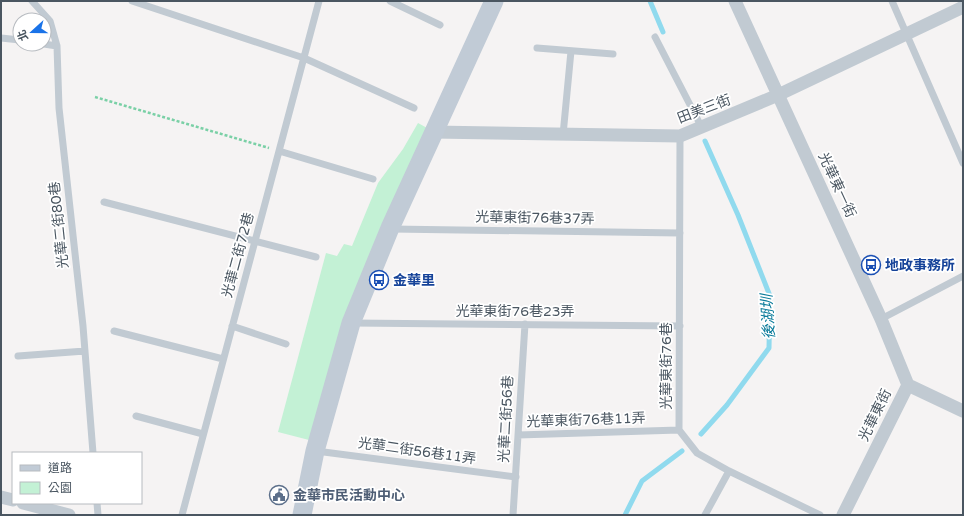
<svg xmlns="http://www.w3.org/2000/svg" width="964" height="516" font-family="'Varela Round','Noto Sans TC',sans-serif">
<rect width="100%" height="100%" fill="#f5f3f3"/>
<path fill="#c3f1d5" d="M418,123l11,6 -120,311 -31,-8 48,-179 11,3 7,-12 8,2 26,-63 25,-34z"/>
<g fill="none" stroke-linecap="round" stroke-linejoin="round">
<path stroke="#90daee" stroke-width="5" d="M650,1l13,31
M701,434l26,-29 42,-57 1,-52 -32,-81 -33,-74
M625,515l17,-34 40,-30"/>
<path stroke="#7ad0a6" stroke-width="2.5" stroke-dasharray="3 2" stroke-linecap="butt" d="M95,97l174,51"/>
<path stroke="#c1cad2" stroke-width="7" d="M32,1l18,20 7,25 2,62 24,218 10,127
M132,1l172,57 110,50
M390,1l50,24
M892,1l71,162
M655,37l47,91
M1,38l19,2
M44,44l13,2
M537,48l76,6
M563,135l8,-84
M680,136l-1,294 18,23 32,18 91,44
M279,151l94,28
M104,202l212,55
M392,229l288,4
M881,319l82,-43
M352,323l328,3
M232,326l54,18
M114,331l109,28
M18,356l67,-5
M136,416l67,18
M518,435l161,-5
M316,451l200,26
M97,503l1,12
M182,515l137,-514
M513,515l12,-191
M705,515l24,-44"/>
<path stroke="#c1cad2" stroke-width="13" d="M735,1l146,318 27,66
M433,132l247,4 98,-41 185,-88
M908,385l55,26
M1,497l12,3
M23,503l46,12
M843,515l65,-130"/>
<path stroke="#c1cbd6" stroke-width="19" d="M302,515l13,-64 36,-128 39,-95 104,-227"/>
</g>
<defs>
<g id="bus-ring" transform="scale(1)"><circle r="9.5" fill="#fff" stroke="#1a4fb4" stroke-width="1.5"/><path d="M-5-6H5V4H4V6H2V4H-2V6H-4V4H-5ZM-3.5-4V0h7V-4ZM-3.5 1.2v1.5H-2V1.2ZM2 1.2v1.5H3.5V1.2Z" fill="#1a4fb4"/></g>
<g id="civic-ring" transform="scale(1)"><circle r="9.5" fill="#fff" stroke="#5c6f8a" stroke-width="1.5"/><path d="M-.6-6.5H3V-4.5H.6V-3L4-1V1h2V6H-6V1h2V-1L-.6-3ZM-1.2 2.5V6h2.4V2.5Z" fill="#5c6f8a"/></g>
</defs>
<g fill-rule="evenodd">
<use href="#bus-ring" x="871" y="265"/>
<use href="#bus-ring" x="379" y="280"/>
<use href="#civic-ring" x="279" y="495"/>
</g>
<g text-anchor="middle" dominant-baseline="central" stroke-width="3.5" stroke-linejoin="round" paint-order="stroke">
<g font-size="14" fill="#4a5661" stroke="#fff">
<text transform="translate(704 109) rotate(-21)">田美三街</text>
<text transform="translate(837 185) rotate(65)">光華東一街</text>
<text transform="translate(535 218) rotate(1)">光華東街76巷37弄</text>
<text transform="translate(59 225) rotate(-96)">光華二街80巷</text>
<text transform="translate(238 255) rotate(-75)">光華二街72巷</text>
<text x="515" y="311">光華東街76巷23弄</text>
<text transform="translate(666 366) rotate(-90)">光華東街76巷</text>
<text transform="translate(875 415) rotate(-64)">光華東街</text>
<text transform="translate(506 419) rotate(-87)">光華二街56巷</text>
<text transform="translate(586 420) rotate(-2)">光華東街76巷11弄</text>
<text transform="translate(417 451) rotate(8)">光華二街56巷11弄</text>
</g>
<g font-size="14" font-weight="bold" fill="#164399" stroke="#fff" text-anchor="start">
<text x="885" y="265">地政事務所</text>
<text x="393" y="280">金華里</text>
</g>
<g font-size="14" font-weight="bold" fill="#4e5e75" stroke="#fff" text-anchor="start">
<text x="293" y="495">金華市民活動中心</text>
</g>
<g font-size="15" font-style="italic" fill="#0c7c9b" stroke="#fff">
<text transform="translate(768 317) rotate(-93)">後湖圳</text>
</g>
</g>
<rect width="964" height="516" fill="none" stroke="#4a5661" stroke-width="4"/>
<rect x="12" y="452" width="130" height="52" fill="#ffffff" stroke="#b7bbc0"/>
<rect x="20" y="465" width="20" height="6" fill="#c1cbd6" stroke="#b7bbc0"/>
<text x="48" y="472" font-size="12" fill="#4a5661">道路</text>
<rect x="20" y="482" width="20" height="12" fill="#c3f1d5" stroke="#b7bbc0"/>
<text x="48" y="492" font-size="12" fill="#4a5661">公園</text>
<g transform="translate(32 32) rotate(249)"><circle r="19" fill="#ffffff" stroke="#b7bbc0"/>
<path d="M0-3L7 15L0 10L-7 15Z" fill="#1a73e8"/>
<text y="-6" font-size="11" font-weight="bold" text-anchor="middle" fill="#4a5661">北</text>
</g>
</svg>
